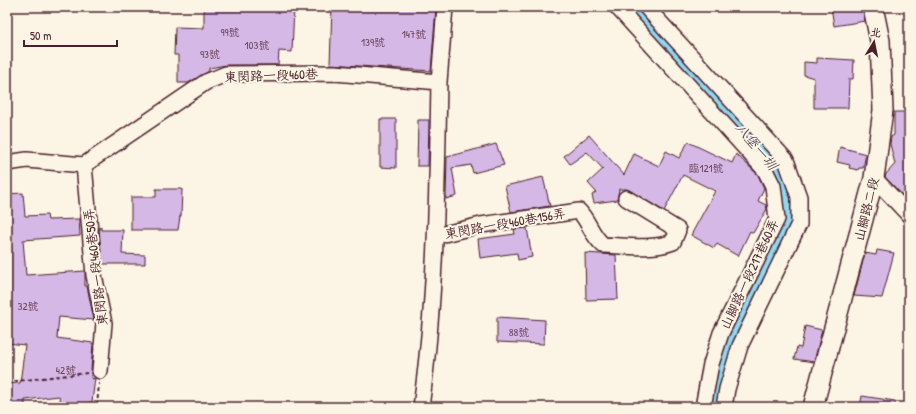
<svg xmlns="http://www.w3.org/2000/svg" width="916" height="414" font-family="'Patrick Hand','LXGW WenKai TC',sans-serif">
<rect width="100%" height="100%" fill="#fcf5e5"/>
<filter id="ink" filterUnits="userSpaceOnUse"><feTurbulence type="fractalNoise" baseFrequency=".025" numOctaves="2"/><feDisplacementMap in="SourceGraphic" scale="8" xChannelSelector="R" yChannelSelector="G"/><feConvolveMatrix kernelMatrix="1 2 1 2 8 2 1 2 1" color-interpolation-filters="sRGB"/></filter>
<g filter="url(#ink)">
<g fill="none" stroke-linecap="round" stroke-linejoin="round">
<path stroke="#90d8f1" stroke-width="13" d="M628,7l138,144 17,27 6,27 -4,21 -53,108 -10,30 -9,43"/>
</g>
<path fill="#d5b8e6" stroke="#4a1f2b" d="M204,7h90l-2,45 -13,-1 -1,14h-52l-17,3v3l-21,12h-10v-28h-4l1,-28 29,1z
M332,7h104l-5,64 -101,-7z
M831,7h31l3,14 -31,5z
M817,58l37,2 -1,19h-4l-1,29h-34v-30l-10,-3v-13l13,1z
M894,112h15v80l-5,5 -19,-20 1,-3 9,-10 -5,-20 1,-7 3,-2z
M380,119h16v49l-16,-1z
M418,120h11l-1,46h-11z
M589,135l35,40 10,-21 25,12 7,-15 13,7 9,-16 44,21 4,-9 22,21 6,13 -6,13 8,4 1,4 -14,24 -3,-2 -12,25 -21,-12 -3,4 -23,-13 24,-44 -32,-16 -19,36 -37,-22h-8l-2,11 -23,3 -2,-8 4,-3 -8,-9 15,-14 -16,-17 -17,12 -6,-8z
M496,144l8,21 -31,8 -2,-8 -19,3 5,28 -11,3 1,-42z
M840,147l26,7 -3,14h-4l-1,2 -9,-2 1,-3 -13,-3z
M543,177l7,29 -39,6 -6,-26z
M156,189h26l-1,27h-1l-2,14h-47v-33h25z
M23,193l2,23 22,-1 1,5 31,-1 1,17 -57,4 3,35 59,-4v15h2l7,34 -35,-3 -2,21 36,5 -2,27 1,9 3,-1 -3,24 -18,4 -1,-3 -12,1 -2,-8 -34,4v5l-18,2v-23l13,-1 5,-38 -18,-2v-149z
M101,227v3h22l-1,24 23,1v9h-43l-3,-36z
M527,228l5,29 -14,3 -1,-7 -37,5 -2,-19 37,-5 -1,-5z
M877,250l17,3 -12,45 -28,-2 11,-43 11,2z
M585,253l31,2 2,44 -32,1z
M497,317l48,3 -1,24 -47,-2z
M805,326l17,4 -8,32 -20,-3 3,-12 4,1z
M862,396l33,5v6h-35z"/>
<g fill="none" stroke-linecap="round" stroke-linejoin="round">
<g stroke="#4a1f2b" stroke-width="18">
<path id="minor" d="M617,7l148,163 8,16 4,33 -56,114 -10,31 -8,43
M646,7l140,153 13,37v27l-59,122 -13,43 -3,18
M7,163l20,-3 57,5 122,-83 20,-8 109,-1 104,9 6,-75
M84,165l10,110 10,48 -4,48
M874,178l35,37
M436,236l45,-11 98,-14c11,12 11,22 24,34 23,1 49,5 70,-3l5,-12 -52,-32
M421,407c15,-108 16,-216 18,-325"/>
</g>
<g stroke="#4a1f2b" stroke-width="22">
<path id="major" d="M813,407l61,-229 9,-68 -3,-69 -7,-34"/>
</g>
<path stroke="#4a1f2b" stroke-width="2" stroke-dasharray="4 3" stroke-linecap="butt" d="M7,382l80,-9
M97,406l2,-23"/>
<use href="#minor" stroke="#fcf5e5" stroke-width="15"/>
<use href="#major" stroke="#fcf5e5" stroke-width="19"/>
</g>
</g>
<g text-anchor="middle" dominant-baseline="central" stroke-width="4" stroke-linejoin="round" paint-order="stroke">
<g font-size="11" fill="#6d455a">
<text x="230" y="32">99號</text>
<text x="414" y="34">147號</text>
<text x="373" y="42">139號</text>
<text x="257" y="45">103號</text>
<text x="210" y="54">93號</text>
<text x="706" y="168">臨121號</text>
<text x="28" y="306">32號</text>
<text x="519" y="332">88號</text>
<text x="66" y="370">42號</text>
</g>
<g font-size="13" fill="#4a1f2b" stroke="#fcf5e5">
<text transform="translate(271 75) rotate(-2)">東閔路一段460巷</text>
<text transform="translate(866 209) rotate(-76)">山腳路二段</text>
<text transform="translate(505 223) rotate(-10)">東閔路一段460巷156弄</text>
<text transform="translate(95 267) rotate(-97)">東閔路一段460巷50弄</text>
<text transform="translate(749 274) rotate(-65)">山腳路一段217巷60弄</text>
</g>
<g font-size="14" font-style="italic" fill="#5c4d5c" stroke="#fcf5e5">
<text transform="translate(757 146) rotate(50)">八堡一圳</text>
</g>
</g>
<rect width="916" height="414" fill="none" stroke="#fcf5e5" stroke-width="24"/>
<rect x="12" y="12" width="892" height="390" fill="none" stroke="#4a1f2b" stroke-width="1.5" filter="url(#ink)"/>
<g transform="translate(874 42) rotate(10)" stroke="#fcf5e5" stroke-width="3" paint-order="stroke">
<path d="M0-3L7 15L0 10L-7 15Z" fill="#4a1f2b"/>
<text y="-6" font-size="11" font-weight="bold" text-anchor="middle" fill="#4a1f2b">北</text>
</g>
<path d="M24 40v6h93v-6" fill="none" stroke="#4a1f2b" stroke-width="2"/>
<text x="30" y="40" font-size="12" fill="#4a1f2b" stroke="#fcf5e5" stroke-width="3" paint-order="stroke">50 m</text>
</svg>
